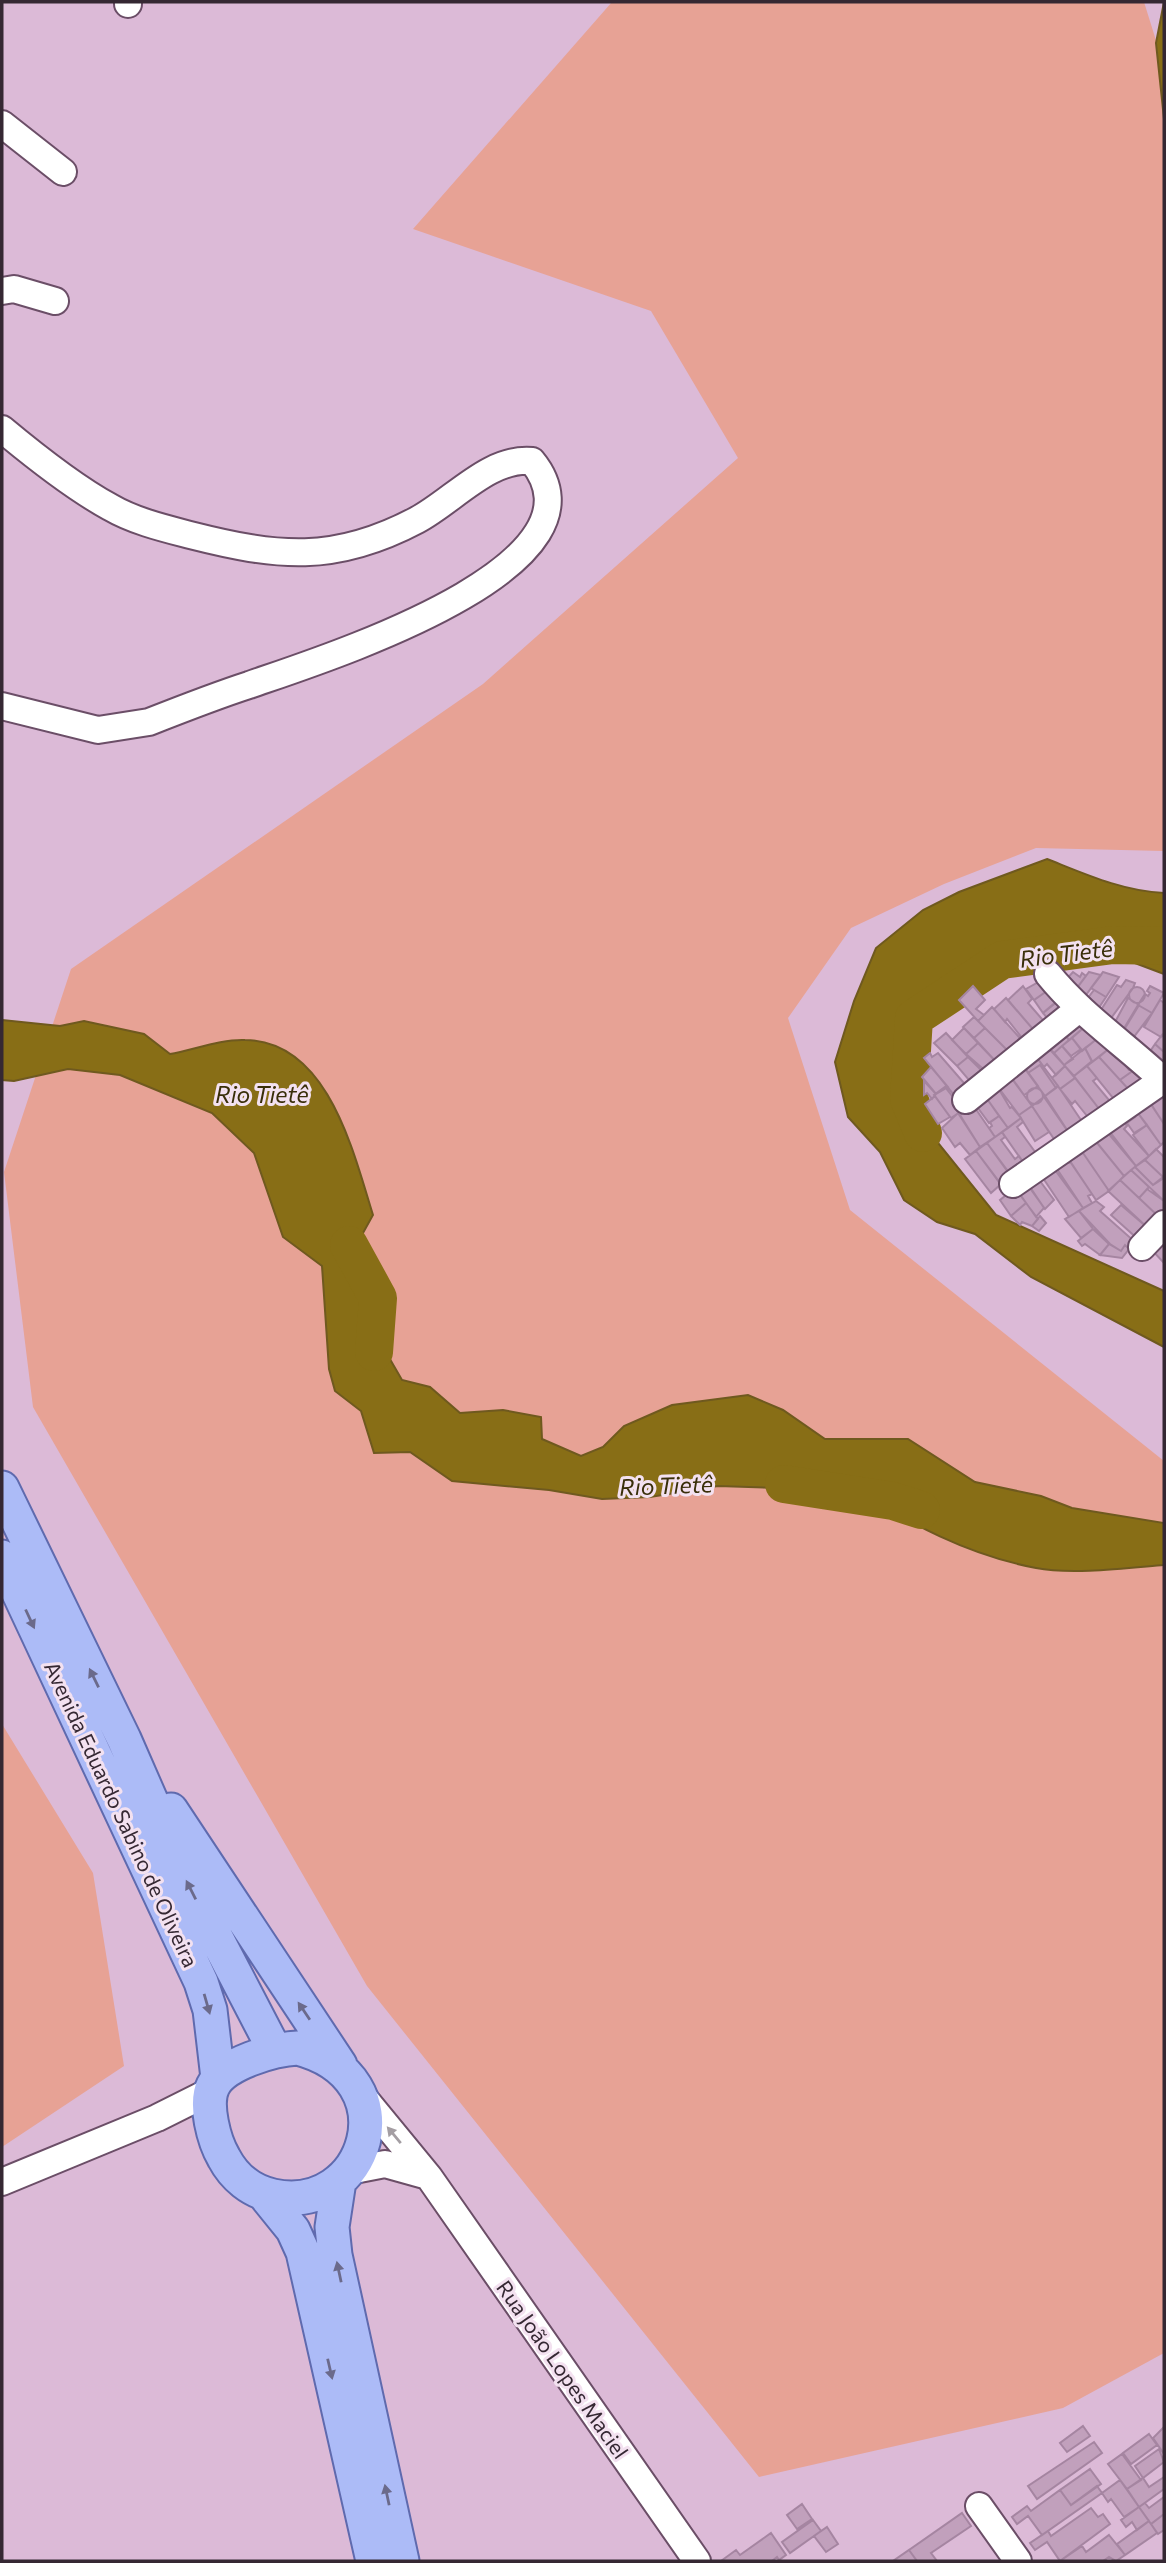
<svg xmlns="http://www.w3.org/2000/svg" width="1166" height="2563" font-family="Commissioner,sans-serif">
<rect width="100%" height="100%" fill="#dcbad7"/>
<path fill="#e7a295" d="M612,2h532l20,64v785l-128,-3 -92,36 -93,44 -63,90 62,192 314,251v892l-101,55 -304,69 -392,-491 -334,-579 -29,-235 67,-203 412,-285 255,-226 -87,-147 -238,-82z
M2,1724l91,149 31,193 -122,81z"/>
<path fill="#886e16" stroke="#6f591f" stroke-width="2" d="M1164,2v117l-8,-76z
M1047,859c38,15 75,32 117,34v81l-53,-20h-64l-40,5 -60,20 -30,27 -14,35 7,44 20,48 66,82 168,76v56l-133,-70 -56,-43 -38,-12 -33,-22 -24,-48 -32,-35 -13,-55 19,-61 22,-53 47,-38 36,-18z
M2,1020l58,6 24,-5 60,13 26,20c23,-4 51,-15 75,-14 83,1 108,111 128,175l-20,36 16,26 18,46v31l15,26 28,7 30,26 43,-3 38,7 1,22 39,17 22,-9 21,-21 48,-21 76,-10 35,15 42,29h83l67,43 66,14 31,12 92,15v42c-36,3 -93,10 -128,3 -68,-13 -127,-44 -184,-82l-27,9 -44,-7 -63,-2 -68,11 -48,2 -53,-9 -97,-9 -42,-29 -36,1 -13,-42 -26,-20 -6,-22 -7,-103 -39,-29 -29,-84 -42,-40 -92,-38 -52,-6 -54,12 -12,-1z"/>
<g fill="none" stroke-linecap="round" stroke-linejoin="round">
<path stroke="#886e16" stroke-width="38" d="M923,1133l-14,-34 5,-81 88,-58 111,-15 51,1
M349,1245l29,53 -4,54
M784,1484l109,17 28,9"/>
</g>
<path fill="#c1a0bc" stroke="#a585a1" stroke-width="2" d="M1073,972l7,5 2,-4 4,3 -15,20 -11,-10z
M1089,972l12,3 -22,29 -9,-7z
M1103,972l16,5 -13,20 -15,-9z
M1044,979l10,7 -20,14 -8,-11z
M1126,980l9,3 -2,5 -24,33 -10,-8 18,-28 4,2z
M973,986l12,14 -9,9 8,6 -6,6 -19,-21z
M1023,986l9,13 -4,4 20,23 -10,9 -30,-35z
M1054,986l9,11 -20,16 -9,-13z
M1150,986l14,7 -12,20 -14,-8 7,-11 3,2 2,-3 -3,-2z
M1129 995a8 8 0 1 1 16 0a8 8 0 1 1-16 0Z
M1094,990l12,7 -10,15 -12,-9z
M1063,996l8,11 -19,17 -9,-11z
M1006,998l32,37 -11,9 -20,-25 -2,3 -11,-13z
M1128,998l11,7 -15,25 -10,-6z
M1160,1000l4,3v30l-3,4 -17,-10z
M1138,1005l14,8 -19,25 -10,-8z
M992,1007l34,38 -14,10 -34,-34z
M1079,1014l9,10 -19,16 -9,-11z
M974,1017l11,11 -11,10 -11,-11z
M1088,1024l11,13 -17,14 -10,-13z
M964,1028l14,15 -12,11 -14,-14z
M985,1028l27,27 -13,10 -25,-27z
M1059,1028l10,12 -15,13 -11,-11z
M946,1033l22,24 -11,9 -23,-23z
M1162,1035l2,2v15l-9,-8z
M1101,1036l10,11 -19,15 -7,-14z
M1072,1038l9,11 -10,7 -9,-10z
M1043,1042l22,24 -9,9 -9,-11 -3,3 -12,-16z
M978,1043l22,23 -11,8 -23,-20z
M1155,1044l9,8v9l-4,4 -13,-9z
M1062,1046l11,13 -9,6 -10,-12z
M1111,1047l18,23h5l-14,10 -21,-23z
M1085,1048l7,13 -18,15 -10,-11z
M930,1053l2,4 6,-4 32,37 -12,10 -34,-42z
M1034,1054l24,32 -2,2 -16,-23 -12,8 -7,-10z
M968,1057l19,19 -13,10 -17,-20z
M1099,1057l33,36 -15,10 -30,-37z
M1022,1064l16,22 -14,9 -15,-21z
M1040,1065l16,23 -11,8 -17,-23z
M1065,1066l10,12 -15,11 -8,-11z
M1087,1066l10,12 -4,3 21,25 -11,8 -29,-38z
M931,1067l17,20 -12,7 -14,-17z
M1134,1070l13,12 -15,11 -12,-13z
M1007,1072l25,34 -13,9 -24,-32z
M1075,1078l28,36 -15,11 -5,-6 4,-3 -12,-15 -3,3 -12,-15z
M924,1081l12,13 -4,5 -5,-6 -3,2z
M997,1086l13,22 2,-1 9,11 -13,10 -23,-32z
M1058,1086l27,40 -14,10 -26,-40z
M945,1087l18,23 -12,8 -17,-23z
M1027 1096a8 8 0 1 1 16 0a8 8 0 1 1-16 0Z
M1164,1095v29l-13,-20z
M935,1096l15,21 -12,7 -13,-20z
M985,1096l14,20 -10,7 -14,-19z
M1044,1097l27,39 -13,9 -26,-39z
M1148,1100l16,24v18l-3,3 -26,-36z
M973,1105l22,32 -15,10 -20,-32z
M1032,1106l17,26 -14,9 -16,-26z
M1135,1109l12,16 -13,8 -7,-10 8,-6 -4,-6z
M958,1113l22,34 -10,8 -10,-12 -5,4 -13,-19z
M999,1116l9,12 -13,9 -6,-9 3,-2 -2,-4z
M1021,1118l2,4 -6,5 21,29 -13,9 -23,-33z
M1121,1118l6,8 -3,3 25,27 -13,10 -29,-38z
M1147,1125l14,20 -12,11 -16,-21z
M1002,1132l3,5 -4,3 14,19 4,-3 6,9 -15,10 -23,-32z
M1108,1133l28,33 -12,10 -31,-38z
M1094,1139l30,37 -15,15 -28,-41z
M987,1143l26,35 -11,8 -26,-35z
M1156,1149l8,8v21l-19,-18z
M976,1151l25,33 -10,9 -26,-34z
M1083,1153l26,38 -13,9 -26,-39z
M1145,1160l18,17 -10,8 -18,-18z
M1067,1162l4,1 21,31 -4,2 4,7 -9,5 -26,-39z
M1135,1167l18,18 11,-7v23l-33,-31z
M1055,1170l28,38 -14,9 -26,-39z
M1131,1170l18,17 -10,11 -19,-18z
M1037,1177l17,23 -9,9 -18,-25z
M1120,1180l39,37 -10,12 -41,-38z
M1028,1184l16,24 -8,9 -19,-27z
M1015,1188l11,15 -15,13 -11,-16z
M1147,1189l17,12v11l-5,5 -20,-19z
M1096,1201l8,6 -4,4 35,31 -6,7 -4,-4 -4,6 -11,-7 -31,-33z
M1026,1203l12,16 -6,7 -10,-4 -2,3 -9,-9z
M1121,1205l28,24 -10,11 -28,-25z
M1079,1211l14,18 -12,9 -16,-19z
M1040,1216l6,7 -7,8 -7,-5z
M1093,1229l16,15 -9,11 -15,-11 -3,2 -4,-5z
M1159,1239l5,5v19l-14,-15z
M1109,1244l12,7 4,-6 4,4 -7,9 -22,-3z
M1083,2426l7,10 -23,16 -7,-9z
M1164,2427v27l-11,-16z
M1149,2434l8,11 -26,19 -8,-11z
M1094,2442l8,11 -65,46 -9,-13z
M1159,2449l5,13 -21,16 -8,-12z
M1122,2454l19,26 -14,9 -19,-25z
M1090,2469l11,15 -30,21 -11,-15z
M1164,2477v12l-25,18 -12,-18 16,-11 6,9z
M1120,2480l19,27 -15,10 -13,-18 -3,3 -6,-9z
M1097,2486l5,7 -60,42 -14,-19 -11,8 -5,-7 15,-11 4,5 29,-21 11,15z
M1164,2497v17l-13,10 -12,-17 6,-4 4,5z
M802,2504l10,15 -15,10 -10,-14z
M1139,2507l10,14 -12,9 -5,-8 -6,5 -5,-7z
M1091,2508l7,9 5,-3 7,10 -50,37 -13,-19 -12,8 -5,-7 18,-12 3,5z
M962,2513l9,13 -40,27 6,8h-20l-8,-11z
M1164,2514v16l-6,4 -7,-10z
M813,2520l8,11 -31,22 -8,-11z
M1149,2521l8,12 -32,22 -8,-11z
M827,2527l11,17 -12,8 -12,-16z
M771,2533l15,22 -7,5 -2,-3 -5,4h-51l15,-11 4,5z
M1109,2535l16,20 -9,6 -7,-4 -6,4h-43l22,-15 4,6z
M909,2550l8,11h-24z"/>
<g fill="none" stroke-linecap="round" stroke-linejoin="round">
<g stroke="#6b4e67" stroke-width="30">
<path id="minor" d="M128,2v2
M2,124l61,48
M2,291l12,-2 41,12
M2,429c30,25 73,59 108,78 24,14 53,21 80,28 87,22 144,29 227,-15 36,-19 72,-63 115,-59 88,107 -218,201 -283,224 -34,11 -67,24 -100,37l-51,8 -96,-24
M1048,974c33,41 78,71 116,107
M966,1100l114,-92
M1013,1184l150,-104
M1142,1247l22,-23
M360,2093l69,84 268,384
M349,2171l36,-7 43,12
M2,2182l155,-64 54,-27
M979,2506l39,55"/>
</g>
<g stroke="#5f6aae" stroke-width="37">
<path id="major" d="M2,1488l122,251 59,135 91,175
M2,1557l199,425 9,28 8,68
M171,1810l169,255
M298,2048c114,30 69,168 -25,148 -22,-5 -39,-19 -49,-38 -10,-17 -20,-54 -11,-72 11,-23 62,-37 85,-38z
M339,2181l-7,46 3,28 67,306
M264,2194l29,36 10,22 70,309"/>
</g>
<use href="#minor" stroke="#fff" stroke-width="26"/>
<use href="#major" stroke="#acbbf7" stroke-width="33"/>
</g>
<defs><path id="oneway-solid" d="M-6-.8H1V-3.2L6.5 0L1 3.2V.8H-6Z" transform="scale(1.75)"/></defs>
<g fill="#6b6a8b">
<use href="#oneway-solid" transform="translate(30 1619) rotate(65)"/>
<use href="#oneway-solid" transform="translate(94 1678) rotate(-116)"/>
<use href="#oneway-solid" transform="translate(191 1890) rotate(-117)"/>
<use href="#oneway-solid" transform="translate(207 2004) rotate(74)"/>
<use href="#oneway-solid" transform="translate(304 2011) rotate(-124)"/>
<use href="#oneway-solid" transform="translate(339 2272) rotate(-102)"/>
<use href="#oneway-solid" transform="translate(330 2369) rotate(77)"/>
<use href="#oneway-solid" transform="translate(387 2495) rotate(-102)"/>
</g>
<use fill="#a49ea3" href="#oneway-solid" transform="translate(394 2135) rotate(-130)"/>
<g text-anchor="middle" dominant-baseline="central" stroke-width="6" stroke-linejoin="round" paint-order="stroke">
<g font-size="21" fill="#352833" stroke="#f3e1f0">
<text transform="translate(122 1814) rotate(65)">Avenida Eduardo Sabino de Oliveira</text>
<text transform="translate(563 2369) rotate(55)">Rua João Lopes Maciel</text>
</g>
<g font-size="23" font-style="italic" fill="#392e09" stroke="#f3e1f0">
<text transform="translate(1066 953) rotate(-7)">Rio Tietê</text>
<text x="262" y="1094">Rio Tietê</text>
<text transform="translate(666 1485) rotate(-2)">Rio Tietê</text>
</g>
</g>
<rect width="1166" height="2563" fill="none" stroke="#352833" stroke-width="7"/>
</svg>
